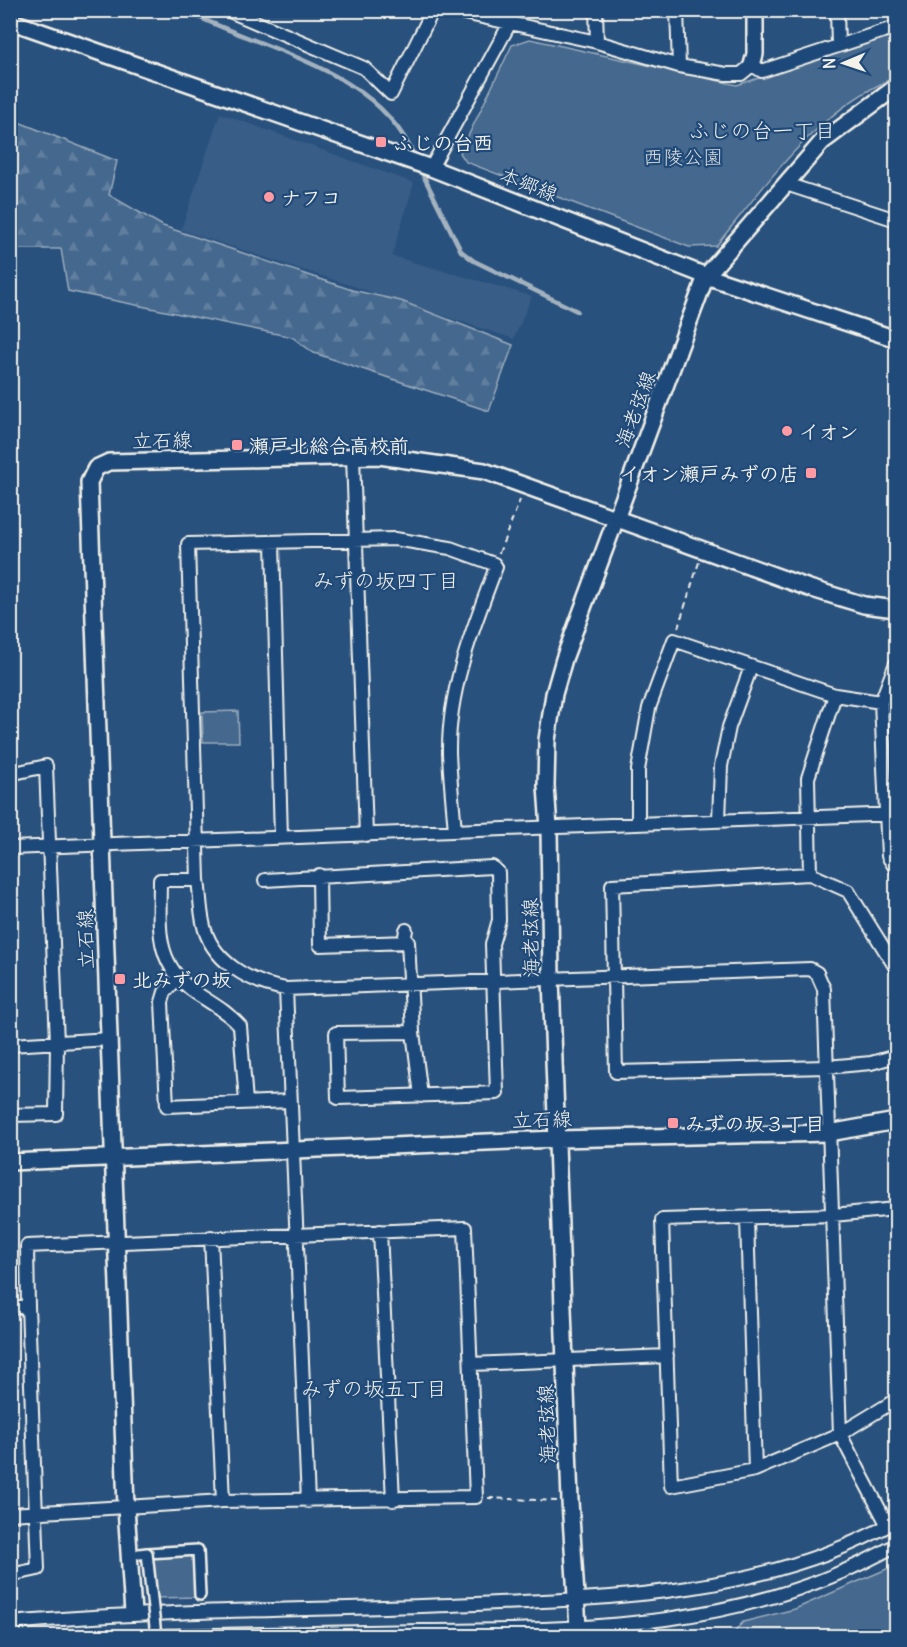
<svg xmlns="http://www.w3.org/2000/svg" width="907" height="1647" font-family="Delius,'Klee One',sans-serif">
<defs>
<pattern id="forest-firs" width="22" height="20" patternUnits="userSpaceOnUse" patternTransform="scale(1.5)"><rect width="22" height="20" fill="#45688e"/><path d="M5 1l3.5 6h-7zM16 11l3.5 6h-7z" fill="#607e9e"/></pattern>
</defs>
<rect width="100%" height="100%" fill="#28517e"/>
<filter id="ink" filterUnits="userSpaceOnUse"><feTurbulence type="fractalNoise" baseFrequency=".0167" numOctaves="2"/><feDisplacementMap in="SourceGraphic" scale="12" xChannelSelector="R" yChannelSelector="G"/><feConvolveMatrix kernelMatrix="1 2 1 2 8 2 1 2 1" color-interpolation-filters="sRGB"/></filter>
<g filter="url(#ink)">
<path fill="#375d86" d="M220,113l194,70 -22,73 140,40 -18,43 -333,-109z"/>
<path fill="url(#forest-firs)" stroke="#9cacbb" stroke-width="1.5" d="M11,119l106,42 -8,34 54,31 189,64 49,11 112,44 -24,66 -175,-58 -22,-16 -224,-46 -7,-42h-50z"/>
<path fill="#45688e" stroke="#9cacbb" stroke-width="1.5" d="M896,34v43c-77,31 -129,106 -180,169l-27,1 -223,-85 -6,-9 52,-108 18,-6 207,46z
M896,697v110h-2l-1,-102z
M238,711l1,31h-36l-1,-30z
M195,1556l2,41 -42,1 -6,-41z
M896,1565v71h-165l12,-14 52,-13z"/>
<g fill="none" stroke-linecap="round" stroke-linejoin="round">
<path stroke="#a4b2be" stroke-width="4.5" d="M184,10c79,41 194,58 231,148
M420,169l41,82 13,10 103,50"/>
<g stroke="#f4f1e8" stroke-width="14">
<path id="pedestrian" d="M147,1553l51,-3 2,45"/>
</g>
<g stroke="#f4f1e8" stroke-width="16">
<path id="minor" d="M227,10l137,58 27,26 42,-84
M450,10l147,32 82,24 47,8h15l11,-9 10,6 134,-44
M596,10l1,32
M677,10l2,56
M837,10l1,36
M431,168l79,-145 3,-13
M786,184l110,36
M353,456l13,379
M273,543l8,295
M896,663l-15,39 7,154 8,13
M10,774l36,-8 11,277 -1,71 -46,1
M719,820l2,-54 8,-39 22,-60
M638,824v-54l11,-62 25,-68 161,55 46,7
M455,831c-2,-26 -5,-52 -6,-78 -1,-65 25,-127 47,-186l-2,-3 -44,-16 -55,-9 -207,5 10,336c2,14 2,28 5,42 7,39 47,61 83,67l524,-20 7,4 7,16 16,445 48,92
M10,848l886,-34
M810,874l-2,-96 27,-83
M319,875l1,70 88,-3 5,90 8,64
M198,880h-38c0,46 -7,83 36,113 15,10 32,19 44,33l6,76
M265,880l227,-13 6,5 1,48 -7,24 5,149 -159,5 -2,-65 77,-1
M404,942l2,-12
M896,968l-48,-77 -38,-17 -198,11 4,187 211,-5 44,-4 25,-7
M178,978l-13,14 -3,10 5,104 123,-5
M286,989l22,512
M10,1045l100,-6
M896,1209l-63,6 -171,5 9,266 84,-16 85,-36 56,-34
M747,1219l8,251
M380,1231l13,269
M211,1237l12,264
M10,1308l18,-2 -1,-60 438,-18 11,269 -253,4 -213,13
M471,1364l196,-8
M10,1575l28,-6 -10,-263
M10,1623c147,-13 294,-13 441,-18 149,-6 312,-8 445,-84
M163,1636c86,-2 172,-4 258,-5 164,-1 329,-2 475,-86"/>
</g>
<g stroke="#f4f1e8" stroke-width="20">
<path id="tertiary" d="M10,21l421,147 275,108 190,63
M752,65l3,-11v-44
M10,1162l547,-23 272,-6 67,-12
M133,1613l-7,-106 -37,-1025 7,-14 13,-6 270,-6 105,15 325,117 55,17 32,4
M578,1627l-8,-126 -19,-523 -2,-150 -3,-42 1,-46 7,-46 10,-35 142,-383 116,-134 74,-55"/>
</g>
<path stroke="#f4f1e8" stroke-width="2" stroke-dasharray="6 4.5" stroke-linecap="butt" d="M499,553l21,-53
M678,628l21,-66
M488,1498l69,3"/>
<use href="#pedestrian" stroke="#1f4a7a" stroke-width="9"/>
<use href="#minor" stroke="#1f4a7a" stroke-width="12"/>
<use href="#tertiary" stroke="#1f4a7a" stroke-width="15"/>
<g stroke="#f4f1e8" stroke-width="14" stroke-linecap="butt">
<path id="pedestrian-bridge" d="M139,1554l8,-1 9,83"/>
</g>
<use href="#pedestrian-bridge" stroke="#1f4a7a" stroke-width="9"/>
</g>
</g>
<g fill="#ff9aa2" stroke="#1f4a7a" stroke-width="2">
<rect x="375" y="136" width="12" height="12" rx="3"/>
<circle cx="269" cy="197" r="6"/>
<circle cx="787" cy="431" r="6"/>
<rect x="231" y="439" width="12" height="12" rx="3"/>
<rect x="805" y="467" width="12" height="12" rx="3"/>
<rect x="114" y="973" width="12" height="12" rx="3"/>
<rect x="667" y="1117" width="12" height="12" rx="3"/>
</g>
<g text-anchor="middle" dominant-baseline="central" stroke-width="4.5" stroke-linejoin="round" paint-order="stroke">
<g font-size="20" font-weight="bold" fill="#f4f1e8" stroke="#1f4a7a" text-anchor="start">
<text x="393" y="142">ふじの台西</text>
<text x="281" y="197">ナフコ</text>
<text x="799" y="431">イオン</text>
<text x="249" y="445">瀬戸北総合高校前</text>
<text x="799" y="473" text-anchor="end">イオン瀬戸みずの店</text>
<text x="132" y="979">北みずの坂</text>
<text x="685" y="1123">みずの坂３丁目</text>
</g>
<g font-size="20" fill="#dadcda" stroke="#1f4a7a">
<text x="683" y="156">西陵公園</text>
</g>
<g font-size="20" fill="#f4f1e8" stroke="#1f4a7a">
<text transform="translate(529 184) rotate(21)">本郷線</text>
<text transform="translate(635 409) rotate(-70)">海老弦線</text>
<text transform="translate(162 440) rotate(-1)">立石線</text>
<text transform="translate(530 938) rotate(-91)">海老弦線</text>
<text transform="translate(85 939) rotate(-92)">立石線</text>
<text transform="translate(542 1119) rotate(-2)">立石線</text>
<text transform="translate(546 1424) rotate(-92)">海老弦線</text>
</g>
<g font-size="21" fill="#f4f1e8" stroke="#1f4a7a">
<text x="762" y="130">ふじの台一丁目</text>
<text x="386" y="580">みずの坂四丁目</text>
<text x="374" y="1388">みずの坂五丁目</text>
</g>
</g>
<rect width="907" height="1647" fill="none" stroke="#1f4a7a" stroke-width="36"/>
<rect x="18" y="18" width="871" height="1611" fill="none" stroke="#f4f1e8" stroke-width="2" filter="url(#ink)"/>
<g transform="translate(844 63) rotate(268)" stroke="#1f4a7a" stroke-width="4.5" paint-order="stroke">
<path d="M0-4.5L10 22L0 15L-10 22Z" fill="#f4f1e8"/>
<text y="-9" font-size="16" font-weight="bold" text-anchor="middle" fill="#f4f1e8">N</text>
</g>
</svg>
